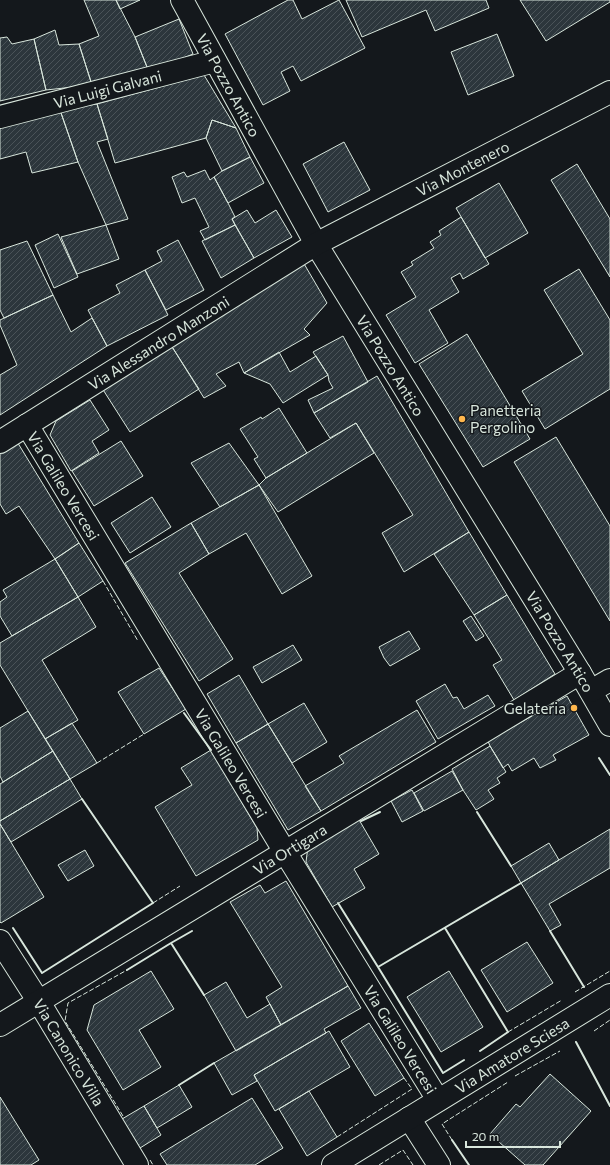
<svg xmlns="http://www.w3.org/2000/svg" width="610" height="1165" font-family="Commissioner,sans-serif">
<defs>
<pattern id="building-hatch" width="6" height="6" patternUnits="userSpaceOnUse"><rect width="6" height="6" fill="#2c363c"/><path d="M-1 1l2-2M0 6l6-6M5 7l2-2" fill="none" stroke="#4a5358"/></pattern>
</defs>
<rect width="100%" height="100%" fill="#14181c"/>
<path fill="url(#building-hatch)" stroke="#d8e6dc" d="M84,0h32l19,37 14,35 -57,13 -13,-41 20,-8z
M116,0h24l-20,9z
M288,0h5l9,19 37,-19 26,48 -64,33 -8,-15 -12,6 9,19 -27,14 -38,-71z
M346,0h140l3,8 -54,23 -9,-21 -64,27z
M520,0h90v2l-64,39z
M179,19l14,35 -44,18 -14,-35z
M55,30l4,15 20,-1 13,41 -46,5 -12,-51z
M497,34l17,42 -46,19 -17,-43z
M7,37l5,7 22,-5 12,51 -46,11v-63z
M204,75l32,53 -24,-8 -6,18 -91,25 -18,-59z
M97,104l11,35 -11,3 31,77 -22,6 -28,-63 -18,-52z
M60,110l18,52 -46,11 -6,-21 -26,7v-33z
M212,120l24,8 14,29 -28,14 -16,-33z
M344,142l26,48 -42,22 -25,-48z
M250,157l14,26 -36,20 -14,-26 8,-6z
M577,164l33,55v58l-59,-97z
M205,170l5,10 4,-3 14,26 7,14 -3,2 3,6 -30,15 -5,-9 9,-4 -14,-29 -13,5 -10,-26 12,-5 3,5z
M499,183l29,50 -43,25 -29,-50z
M247,210l8,13 21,-13 16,27 -38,21 -22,-39z
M461,217l28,47 -26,15 -3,-6 -9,5 8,14 -30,18 19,33 -33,20 -29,-48 30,-18 -15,-25 12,-7 -2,-3 23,-14 -4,-6 11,-7 -2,-4z
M106,225l13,34 -42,15 -16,-37z
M235,225l19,33 -33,20 -19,-37z
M58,234l20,43 -24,11 -19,-43z
M178,240l26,50 -38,20 -21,-40 17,-9 -5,-10z
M27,241l26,54 -49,23 -4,-8v-60z
M303,262l24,41 -23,26 6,6 -66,38 -5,-11 -23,12 10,12 -22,12 -35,-56z
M579,269l31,51v69l-65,40 -23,-38 61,-37 -39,-64z
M145,270l23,45 -61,31 -19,-36 32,-17 -4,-8z
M53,295l18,37 21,-14 15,28 -107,69v-40l17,-10 -17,-40v-5z
M467,334l63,105 -47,28 -64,-103z
M343,336l25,46 -54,31 -6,-13 25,-12 -4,-7 -1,-6 -15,-23z
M169,342l30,47 -69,43 -30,-47z
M279,352l11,20 26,-16 12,19 -45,28 -13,-19 -26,-11z
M377,376l92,156 -65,40 -22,-39 31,-18 -57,-92 -26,15 -16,-25z
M90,400l19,30 -17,11 7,12 -28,18 -21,-36 6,-14z
M279,408l28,45 -41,25 -12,-19 4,-2 -18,-28 21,-12 1,2z
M356,423l18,30 -96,59 -19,-27 7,-7z
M556,437l54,89v95l-96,-159z
M16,440l63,103 -24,16 -36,-53 -13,8 -6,-10v-54z
M121,441l22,35 -49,30 -22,-35z
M229,443l30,42 -39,22 -29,-44z
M259,485l53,91 -30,18 -36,-61 -37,21 -18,-31z
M152,497l19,30 -41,26 -19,-30z
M191,523l18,31 -30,19 54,86 -34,22 -74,-118z
M469,532l38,63 -33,20 -40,-61z
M79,543l24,38 -25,16 -23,-38z
M55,559l23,38 -66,39 -12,-20v-14l7,-5 -4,-7z
M507,595l48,79 -41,26 -21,-35 9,-5 -28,-45z
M78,597l18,30 -54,33 36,60 -33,19 -45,-74v-22z
M471,616l13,20 -8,5 -13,-20z
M409,631l11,18 -30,17 -6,-8 -5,-11z
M293,645l9,15 -40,23 -9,-16z
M159,668l27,41 -42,25 -26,-42z
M239,675l29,49 -32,19 -29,-49z
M445,684l8,14 4,-1 7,12 24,-14 7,11 -57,33 -22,-38z
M567,696l22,39 -36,20 3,5 -16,8 -6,-10 -22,13 -4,-7 -5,4 -13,-22 -2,-5z
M304,703l23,39 -35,21 -24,-39z
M417,710l19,32 -115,69 -16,-25 39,-23 -5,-7z
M28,711l25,40 -50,31 -3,-6v-48z
M72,723l25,40 -27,16 -25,-40z
M268,724l53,87 -33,19 -52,-87z
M490,746l16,26 -9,6 3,5 -12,7 6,9 -18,11 -13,-20 -11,-21z
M211,750l46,78 1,12 -62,36 -41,-69 37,-22 -11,-17z
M53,751l17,28 -70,42v-37z
M452,771l11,19 -39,21 -10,-18z
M70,779l12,20 -71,43 -11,-18v-3z
M412,790l11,21 -21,11 -11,-21z
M358,818l21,36 -25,15 11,19 -33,19 -26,-45 2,-16z
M0,824l44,73 -43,26 -1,-1z
M610,829v39l-61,36 12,21 -11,6 -29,-48z
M549,843l10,17 -38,23 -10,-17z
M85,850l9,16 -26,15 -10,-16z
M286,881l62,105 -67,39 -15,-28 16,-10 -52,-85 30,-17 5,8z
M527,942l26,41 -46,29 -26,-42z
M151,971l23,38 -35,21 22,37 -38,23 -36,-60 7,-25z
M449,971l34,56 -42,25 -34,-55z
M226,982l21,36 23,-14 11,21 -45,26 -32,-56z
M348,986l13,22 -37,21 2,4 -72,42 3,6 -25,14 -18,-32z
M369,1023l35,55 -29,18 -34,-55z
M329,1031l21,36 -75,44 -21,-36z
M550,1074l41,37 -48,54h-18l-35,-31 26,-30 4,3z
M179,1085l13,22 -35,21 -13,-22z
M309,1091l28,46 -30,19 -28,-47z
M0,1097l39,63 -8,5h-31z
M252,1098l31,50 -28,17h-88l-7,-11z
M144,1106l17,29 -21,13 -18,-29z"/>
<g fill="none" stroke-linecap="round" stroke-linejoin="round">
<g stroke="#d8e6dc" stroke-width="24">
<g id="street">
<path id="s1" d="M182,0l134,244 264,429 30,52"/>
<path id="s2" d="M0,117l215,-56"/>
<path id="s3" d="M27,425l258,427 153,248"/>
<path id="s4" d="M0,442l316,-198 294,-152"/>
<path d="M591,691l19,-11"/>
<path id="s5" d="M0,941l39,61 98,163"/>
<path id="s6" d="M0,1025l580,-352"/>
<path d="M409,1118l30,47"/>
<path id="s7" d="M333,1165l277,-170"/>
</g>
</g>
<use href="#street" stroke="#14181c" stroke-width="22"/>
<path stroke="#d8e6dc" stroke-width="1" stroke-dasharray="5 2" stroke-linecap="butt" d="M103,581l35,60
M97,763l47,-29
M153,903l27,-17
M575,992l35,-21
M594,1031l16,-11
M508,1032l54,-32
M515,1076l45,-25
M123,1116l-58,-95 3,-18 59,-33
M337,1137l75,-48 -8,-11
M452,1140l-10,-16 66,-42
M150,1160l3,5
M379,1165l24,-15 10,15"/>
<path stroke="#d8e6dc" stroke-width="2" d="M184,713l27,37
M599,758l11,17
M477,812l34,54
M361,821l19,-9
M338,903l40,64 143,-84
M13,928l29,45 111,-70 -71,-104
M445,928l63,104 -28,19
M192,931l-21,12 33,52
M550,931l34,56
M378,967l65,106 21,-13
M127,970l44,-27
M576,1042l34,64
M179,1085l35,-22
M452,1140l17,25"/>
</g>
<g fill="#ffb74d" stroke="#14181c" stroke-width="1.5">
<circle cx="462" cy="419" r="4"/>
<circle cx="574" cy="708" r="4"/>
</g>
<g text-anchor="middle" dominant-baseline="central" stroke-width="3" stroke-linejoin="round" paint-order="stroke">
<g font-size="15" fill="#d8e6dc" stroke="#14181c">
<text stroke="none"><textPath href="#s1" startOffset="97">Via Pozzo Antico</textPath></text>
<text stroke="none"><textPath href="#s2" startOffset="111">Via Luigi Galvani</textPath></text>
<text stroke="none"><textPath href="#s4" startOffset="538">Via Montenero</textPath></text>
<text stroke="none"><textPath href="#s4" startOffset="187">Via Alessandro Manzoni</textPath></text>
<text stroke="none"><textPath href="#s1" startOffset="421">Via Pozzo Antico</textPath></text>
<text stroke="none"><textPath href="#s3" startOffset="71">Via Galileo Vercesi</textPath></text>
<text stroke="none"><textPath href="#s1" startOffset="745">Via Pozzo Antico</textPath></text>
<text stroke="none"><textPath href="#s3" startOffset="395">Via Galileo Vercesi</textPath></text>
<text stroke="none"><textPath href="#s6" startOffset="339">Via Ortigara</textPath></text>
<text stroke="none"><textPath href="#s3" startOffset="719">Via Galileo Vercesi</textPath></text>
<text stroke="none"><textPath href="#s5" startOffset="131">Via Canonico Villa</textPath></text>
<text stroke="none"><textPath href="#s7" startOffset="210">Via Amatore Sciesa</textPath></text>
</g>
<g font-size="15" fill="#d8e6dc" stroke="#14181c" text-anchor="start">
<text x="470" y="410">Panetteria<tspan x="470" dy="17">Pergolino</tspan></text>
<text x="566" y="708" text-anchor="end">Gelateria</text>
</g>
</g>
<path d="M466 1141v6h94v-6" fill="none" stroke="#d8e6dc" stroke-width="2"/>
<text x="472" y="1141" font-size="12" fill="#d8e6dc" stroke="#14181c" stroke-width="3" paint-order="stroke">20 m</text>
</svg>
